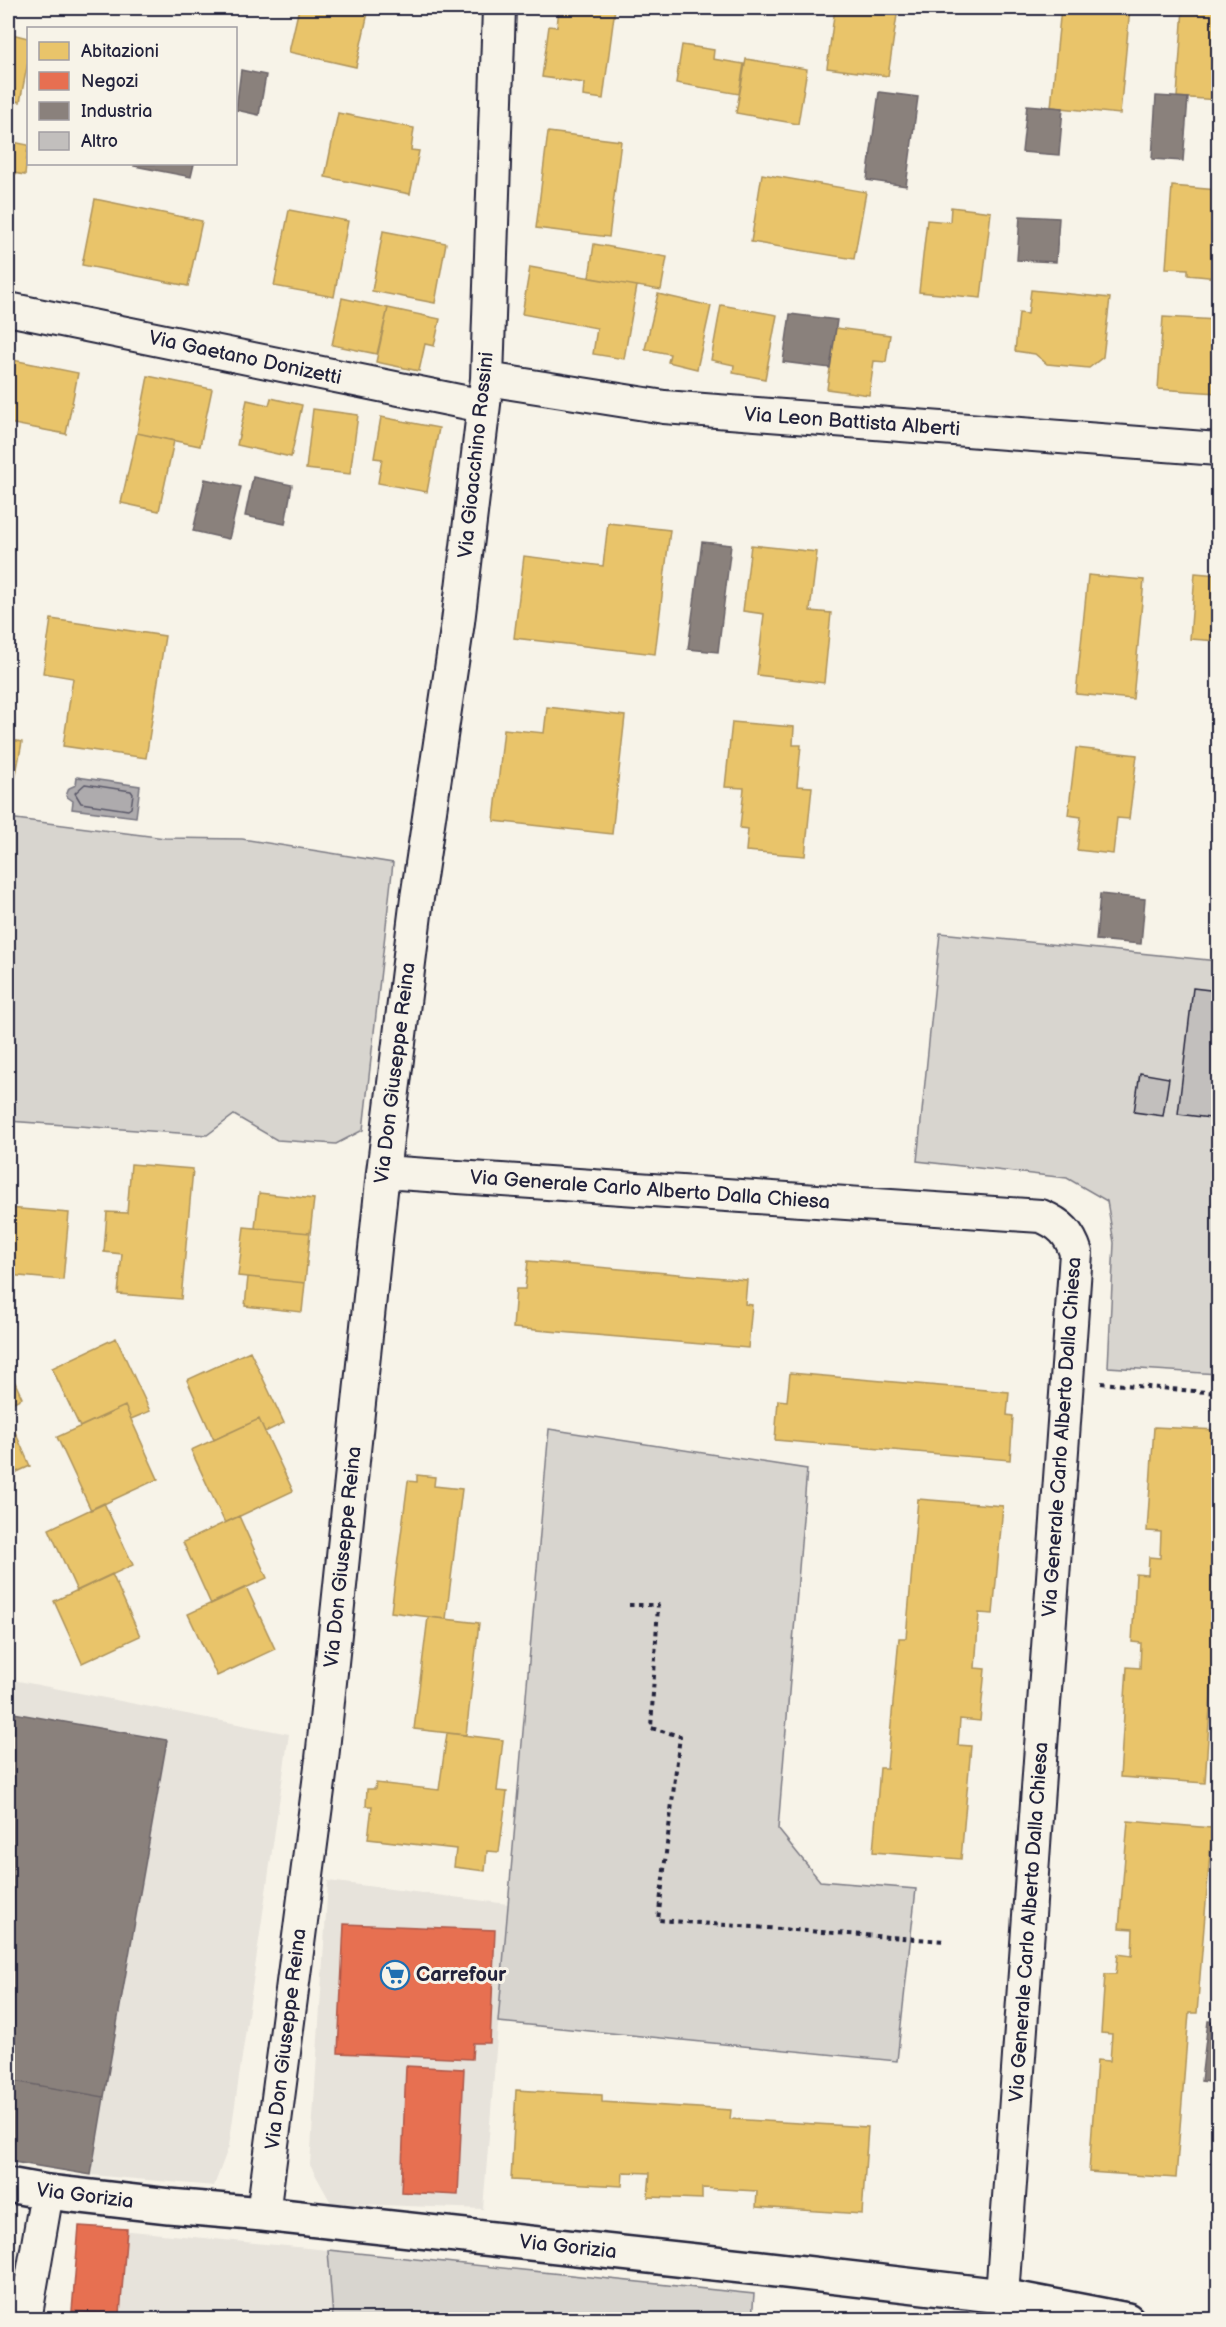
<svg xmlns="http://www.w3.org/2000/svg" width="1226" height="2327" font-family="'Balsamiq Sans',sans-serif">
<rect width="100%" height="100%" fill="#f7f3e8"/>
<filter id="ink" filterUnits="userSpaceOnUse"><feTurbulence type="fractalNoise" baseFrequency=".0167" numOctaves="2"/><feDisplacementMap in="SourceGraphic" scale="12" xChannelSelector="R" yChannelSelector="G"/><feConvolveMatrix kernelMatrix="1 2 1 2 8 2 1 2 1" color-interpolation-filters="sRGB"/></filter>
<g filter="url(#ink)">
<path fill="#e7e3db" d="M8,1679l281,55 -60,412 -15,40 -123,-11 -83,-14z
M328,1881l180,23 -25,305 -152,-6 -21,-38z
M79,2226l249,24 5,69 -262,1z"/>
<path fill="#d8d5cf" stroke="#7d7c85" stroke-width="1.5" d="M8,818l157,20 77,1 151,24 -30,267 -27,14 -59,-4 -43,-25 -27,20 -199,-14z
M940,933l278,28v413l-110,-7 6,-124 -7,-42 -40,-23 -150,-17z
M549,1429l258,40 -29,360 42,52 96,8 -19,172 -399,-39z
M328,2250l426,44 -2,25h-419z"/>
<path fill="#aeabad" stroke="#76747f" stroke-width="1.5" d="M77,777l63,9 -4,31 -64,-8 1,-8 -7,-5 3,-8 7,-3z"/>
<path fill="#e9c46a" stroke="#ad935c" stroke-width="1.5" d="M299,8h70l-13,59 -67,-15z
M559,8l23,2v-2h33l-12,91 -20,-3 1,-13 -42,-6 7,-51 8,1z
M835,8h63l-10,68 -61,-8z
M1061,8h69l-10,106 -69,-7z
M1183,8h35v92l-41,-3z
M8,33l20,5v24l-8,40 -12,-3z
M682,45l32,5 -1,9 31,5 -5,30 -63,-11z
M746,59l61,10 -9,55 -62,-11z
M338,113l76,15 -3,22 8,1 -9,43 -85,-17z
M548,132l73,9 -12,96 -73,-9z
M8,141l20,4 -3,30 -17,-3z
M762,174l104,18 -12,67 -103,-17z
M1172,186l46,4v88l-30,-3v-6l-22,-1z
M95,199l107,22 -14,65 -106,-21z
M951,207l40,5 -10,86 -62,-6 8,-72 23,2z
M289,210l59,11 -14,76 -60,-11z
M383,231l63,12 -11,60 -63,-12z
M594,244l73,13 -6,33 -72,-12z
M530,267l107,19 -13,73 -31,-5 4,-26 -75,-14z
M1031,290l79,8 -7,59 -14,11 -42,-4 -12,-10 -20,-3 4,-38 9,1z
M658,294l53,12 -14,63 -29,-7 2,-8 -25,-5z
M342,298l46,10 -11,46 -45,-9z
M721,305l56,10 -12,64 -32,-6 1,-8 -23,-5z
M388,308l52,11 -6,27 -9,-2 -6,27 -43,-9z
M1163,317l55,3 -1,73 -59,-4z
M836,328l54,7 -4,27 -12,-1 -5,34 -42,-6z
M8,359l70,14 -12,61 -58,-11z
M148,376l64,13 -12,57 -63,-13z
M271,398l31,7 -11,52 -54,-12 10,-45 22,5z
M313,409l45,6 -8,59 -44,-5z
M381,417l58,11 -12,64 -49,-9 4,-24 -8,-1z
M137,433l37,8 -15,70 -38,-8z
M608,523l62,7 -15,124 -141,-16 10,-82 79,10z
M751,545l66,7 -7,59 21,2 -7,70 -67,-8 7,-61 -21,-3z
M1195,573l23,2v66l-28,-2z
M1088,575l56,5 -11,119 -57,-5z
M51,619l114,17 -19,122 -83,-12 10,-68 -30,-5z
M547,707l78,9 -13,118 -118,-13 10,-92 40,4z
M732,722l62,5 -1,18h8l-4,41 15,1 -7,69 -59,-5 2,-22 -8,-1 4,-40 -19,-1z
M8,739l14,3 -11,59 -3,-1z
M1076,748l61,7 -8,64 -12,-1 -4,36 -36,-4 4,-33 -13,-2z
M131,1164l62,5 -12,130 -63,-5 4,-40 -18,-2 3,-40 20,1z
M259,1193l55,6 -4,34 -55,-5z
M8,1208l61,5 -6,67 -55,-5z
M244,1227l66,6 -5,50 -67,-7z
M528,1261l219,19 -2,24 7,1 -4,43 -235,-20 3,-39h9z
M248,1277l57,6 -3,29 -57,-6z
M116,1338l34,73 -19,8 -6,-13 -45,21 -28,-59z
M250,1351l34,72 -19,9 -6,-13 -45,21 -27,-60z
M8,1367l14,31 -14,7z
M790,1373l219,19 -2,23 6,1 -3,44 -235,-20 3,-40 9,1z
M125,1406l33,73 -67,31 -34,-73z
M8,1416l22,50 -22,10z
M259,1419l34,72 -68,32 -34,-73z
M1154,1427l64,3v188h-2l-11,165 -85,-6 7,-110 13,1 1,-25 -9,-1 4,-68 12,1 1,-18 11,1 1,-26 -14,-1z
M417,1475l18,2 -1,9 28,3 -16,130 -55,-7 17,-131 9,1z
M918,1499l85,7 -10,108 -14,-1 -4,55 10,1 -5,52 -20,-2 -2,26 13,1 -10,113 -88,-7 7,-84h7l12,-130h7z
M104,1503l29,62 -56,26 -28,-62z
M239,1516l28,62 -56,26 -28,-62z
M112,1574l28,62 -58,27 -28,-62z
M246,1587l29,62 -58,27 -29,-62z
M428,1617l51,6 -13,112 -52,-6z
M447,1733l56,7 -6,51 10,1 -8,60 -12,-1 -2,20 -31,-4 2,-18 -88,-10 4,-33h-6l1,-17h8l1,-6 63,7z
M1128,1821l84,7 -15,185h-8l-13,165 -87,-6 8,-112 13,1 2,-27 -11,-1 4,-59h11l2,-20 14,2 1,-27 -14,-1z
M516,2090l86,5v7l129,8 -1,9 138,8 -6,87 -106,-7 1,-16 -55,-3v11l-54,-2 2,-24 -27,-1 -1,14 -111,-6z"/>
<path fill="#e76f51" stroke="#ac584a" stroke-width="1.5" d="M344,1924l151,6 -5,113h-17l-1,16 -134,-6z
M406,2066l58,3 -6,126 -57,-3z
M79,2226l48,3 -7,85 -48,-3z
M72,2311l48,3 -1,6h-48z"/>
<path fill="#8a817c" stroke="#6b6468" stroke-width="1.5" d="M241,70l25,5 -7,40 -23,-5z
M879,92l39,5 -12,89 -39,-6z
M1156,96l32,2 -5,63 -31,-2z
M1027,105l36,3 -4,47 -37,-3z
M135,164h59l-3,13 -57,-11z
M1020,216l39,2 -3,44 -39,-2z
M790,314l47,6 -7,48 -47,-6z
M253,477l39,8 -7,39 -40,-8z
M205,479l36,8 -12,52 -36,-8z
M702,542l29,3 -13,107 -30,-3z
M1100,894l45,5 -4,45 -45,-4z
M8,1712l159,28 -63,357 -96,-17v-128l5,-33 -5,-1z
M1208,2021l10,1v61l-17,-2z
M8,2080l96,17 -13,78 -83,-14z"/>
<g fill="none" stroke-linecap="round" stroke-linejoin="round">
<path stroke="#5a5969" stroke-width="1.5" d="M85,784l46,7 2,3 -2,14 -3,2 -47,-7 -6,-10z"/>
</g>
<path fill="#c2bfbd" stroke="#22223b" stroke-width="1.5" d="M1193,988l25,3v128l-40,-5z
M1140,1073l29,5 -6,38 -29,-4z"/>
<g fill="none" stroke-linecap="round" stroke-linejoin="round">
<g stroke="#22223b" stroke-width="36">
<path id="minor" d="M8,309l475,97
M487,379l177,28 554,42
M383,1172l658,44c20,8 29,18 35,37l-74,1043
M263,2214l59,-455 61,-587 34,-274 41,-276 29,-243 12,-371
M25,2320l22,-128"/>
</g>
<g stroke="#22223b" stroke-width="38">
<path id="tertiary" d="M8,2185l39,7 122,14 94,8 497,54 242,28 125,24"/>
</g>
<path stroke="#22223b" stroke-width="4" stroke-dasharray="4.5 4.5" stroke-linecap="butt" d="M1101,1383l117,10
M629,1605h29l-7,123 29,8 -22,184 286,21"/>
<use href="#minor" stroke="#f7f3e8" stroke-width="32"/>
<use href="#tertiary" stroke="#f7f3e8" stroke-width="33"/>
</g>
</g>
<defs>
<g id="supermarket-ring" transform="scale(1.5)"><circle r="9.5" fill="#f7f3e8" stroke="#1f6fb2" stroke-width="1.5"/><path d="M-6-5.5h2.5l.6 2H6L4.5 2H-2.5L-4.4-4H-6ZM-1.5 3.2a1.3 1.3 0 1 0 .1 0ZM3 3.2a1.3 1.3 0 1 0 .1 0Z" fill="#1f6fb2"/></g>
</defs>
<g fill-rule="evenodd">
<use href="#supermarket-ring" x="395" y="1975"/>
</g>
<g text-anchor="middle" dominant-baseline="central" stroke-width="6" stroke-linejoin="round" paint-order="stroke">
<g font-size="20" fill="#22223b" stroke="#f7f3e8">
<text transform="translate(245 358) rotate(12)">Via Gaetano Donizetti</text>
<text transform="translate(852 422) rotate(4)">Via Leon Battista Alberti</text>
<text transform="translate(476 455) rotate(-84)">Via Gioacchino Rossini</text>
<text transform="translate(395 1073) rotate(-83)">Via Don Giuseppe Reina</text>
<text transform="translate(650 1190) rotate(4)">Via Generale Carlo Alberto Dalla Chiesa</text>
<text transform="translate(1062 1437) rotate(-86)">Via Generale Carlo Alberto Dalla Chiesa</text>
<text transform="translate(343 1557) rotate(-84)">Via Don Giuseppe Reina</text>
<text transform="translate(1029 1922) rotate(-86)">Via Generale Carlo Alberto Dalla Chiesa</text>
<text transform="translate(286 2039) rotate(-83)">Via Don Giuseppe Reina</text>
<text transform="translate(85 2196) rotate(7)">Via Gorizia</text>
<text transform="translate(568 2247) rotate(6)">Via Gorizia</text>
</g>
<g font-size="20" font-weight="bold" fill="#22223b" stroke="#f7f3e8" text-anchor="start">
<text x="416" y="1975">Carrefour</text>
</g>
</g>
<rect width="1226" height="2327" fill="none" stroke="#f7f3e8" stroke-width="30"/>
<rect x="15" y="15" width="1196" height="2297" fill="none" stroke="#22223b" stroke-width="2" filter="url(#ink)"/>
<rect x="27" y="27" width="210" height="138" fill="#f7f3e8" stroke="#a29fa3" stroke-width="1.5"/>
<rect x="39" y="42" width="30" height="18" fill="#e9c46a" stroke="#a29fa3" stroke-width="1.5"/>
<text x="81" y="57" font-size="18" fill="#22223b">Abitazioni</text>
<rect x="39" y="72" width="30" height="18" fill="#e76f51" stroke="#a29fa3" stroke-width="1.5"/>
<text x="81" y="87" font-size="18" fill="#22223b">Negozi</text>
<rect x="39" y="102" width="30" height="18" fill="#8a817c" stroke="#a29fa3" stroke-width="1.5"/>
<text x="81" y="117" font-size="18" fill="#22223b">Industria</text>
<rect x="39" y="132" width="30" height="18" fill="#c2bfbd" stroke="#a29fa3" stroke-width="1.5"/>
<text x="81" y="147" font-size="18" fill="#22223b">Altro</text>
</svg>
